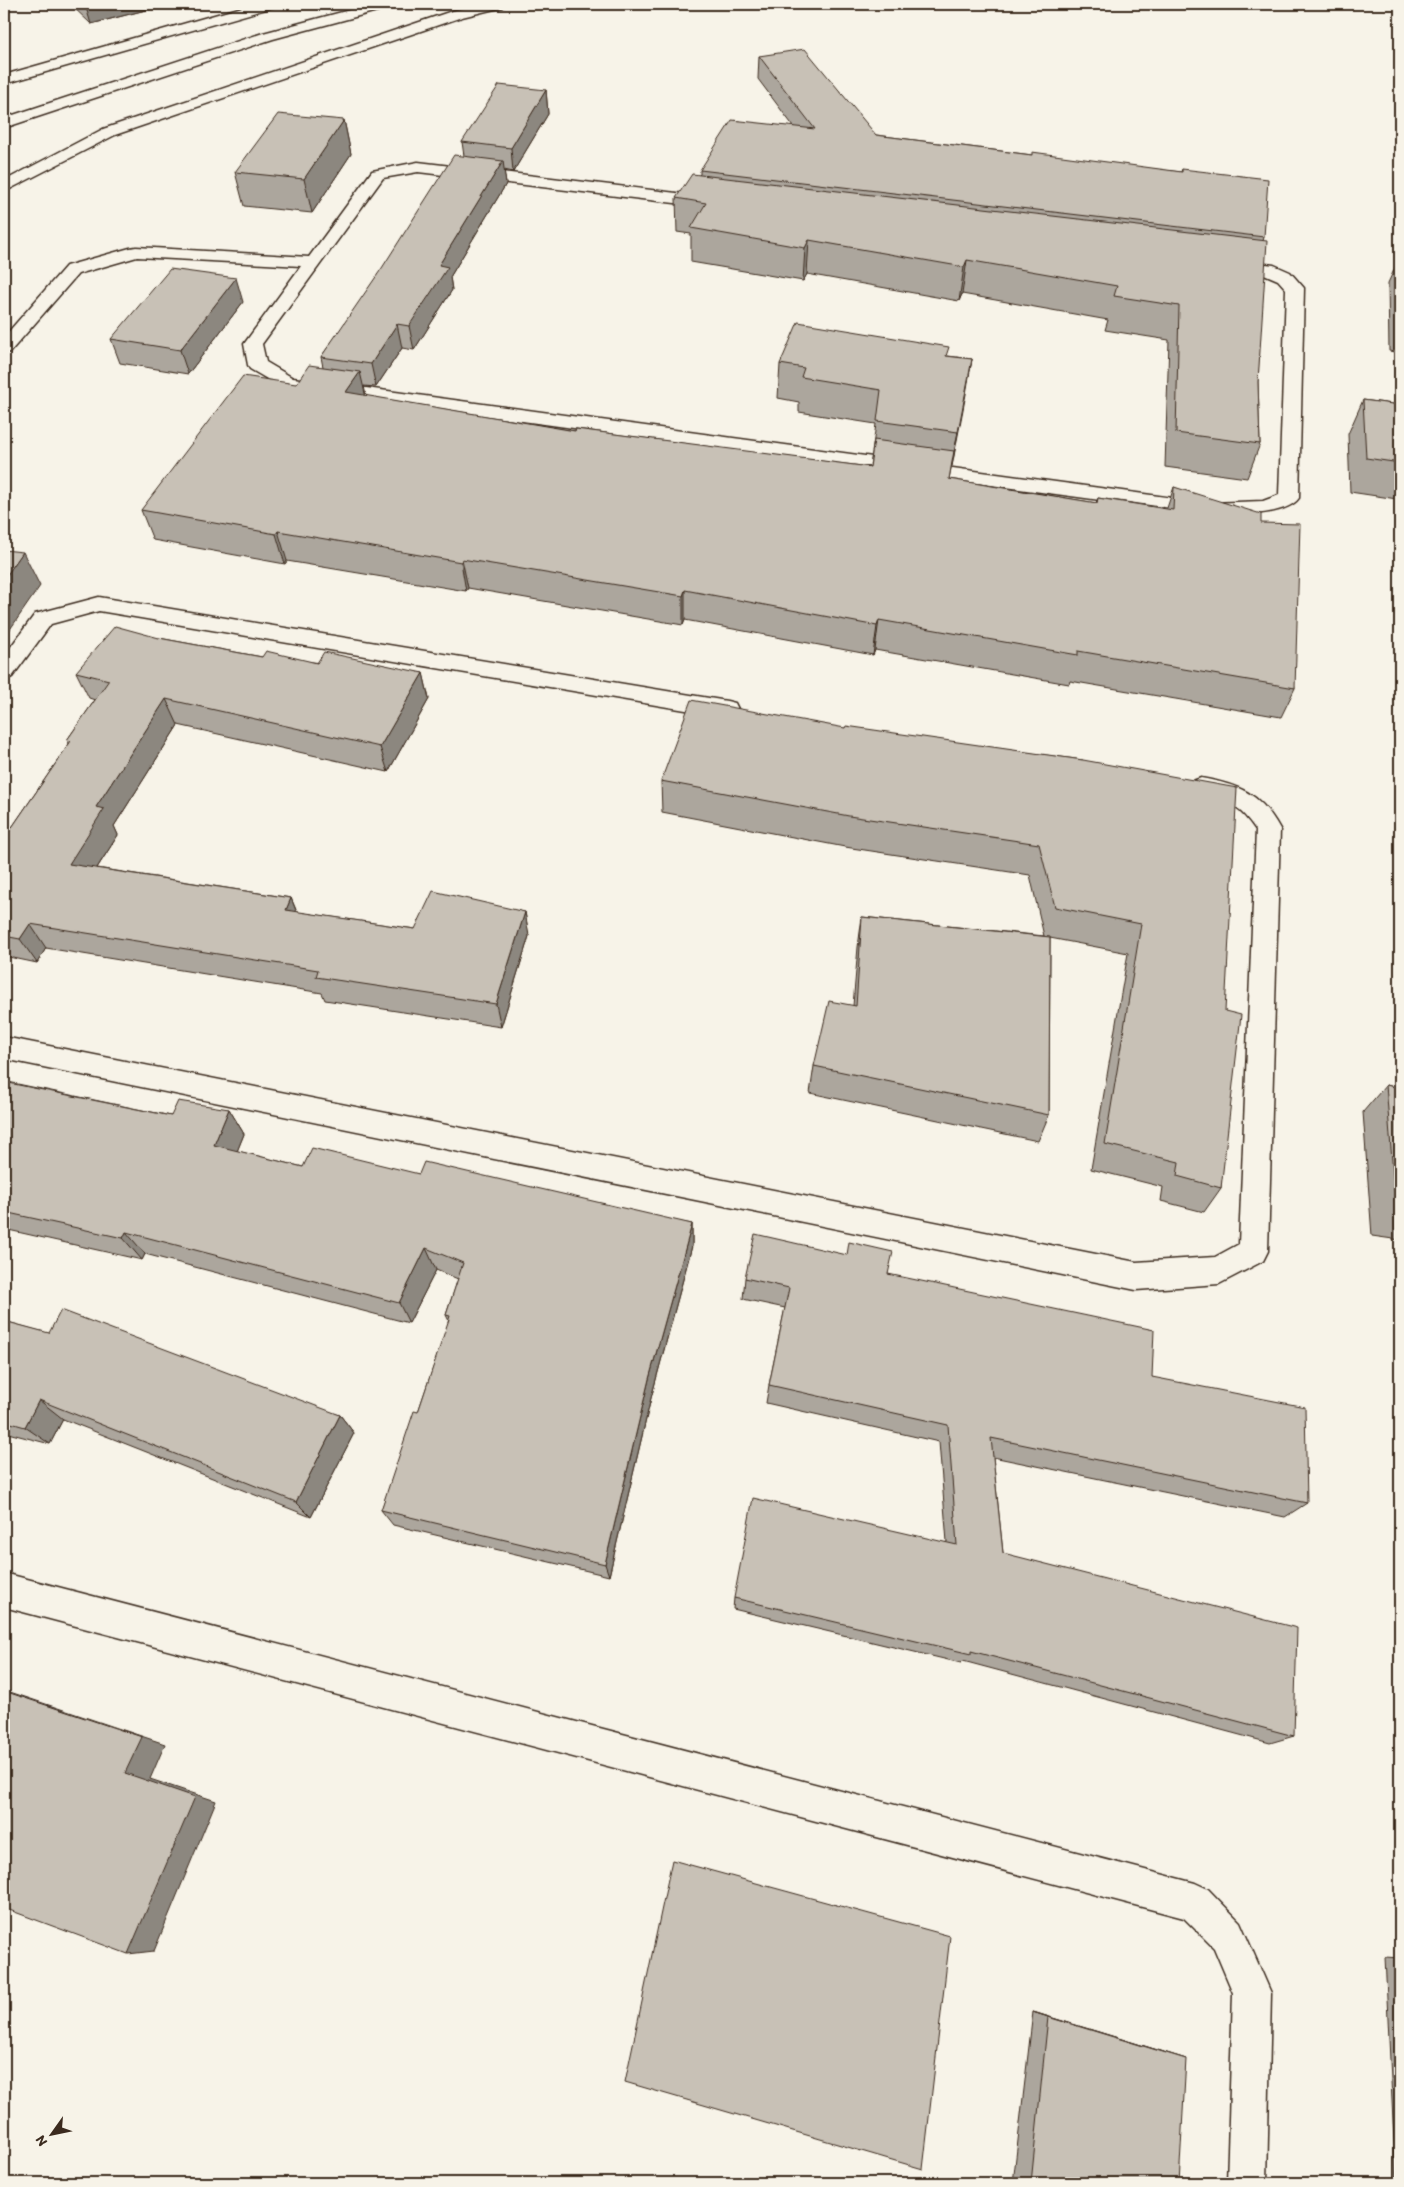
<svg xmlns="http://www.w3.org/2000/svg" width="1404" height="2187" font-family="Itim,sans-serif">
<rect width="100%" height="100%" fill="#f7f3e8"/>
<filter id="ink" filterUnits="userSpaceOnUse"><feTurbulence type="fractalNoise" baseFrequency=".02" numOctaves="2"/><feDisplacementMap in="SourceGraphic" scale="10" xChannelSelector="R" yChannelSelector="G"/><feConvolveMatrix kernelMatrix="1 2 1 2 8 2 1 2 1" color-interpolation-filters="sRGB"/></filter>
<g filter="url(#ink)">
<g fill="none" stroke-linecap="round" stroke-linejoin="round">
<g stroke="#3b2a1e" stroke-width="3">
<path id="minor" d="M253,4h22l-2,3 -269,77v-9z
M372,4h22l-2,3 -119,32 -269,89v-10l259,-85z
M482,4h23l-2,3 -41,10 -347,118 -111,57v-11l99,-52 349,-118z
M418,162l856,103 16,7 14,16 -5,210c-13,19 -68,17 -89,17l-922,-126 -7,-2 -31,-18 -2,-4 -4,-21 57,-78 -164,-9 -59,17 -68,78 -6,1v-16l62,-71 64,-18 6,-1 173,10 63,-86zM418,172l846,102 14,6 8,9 -7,206 -16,6 -53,2 -917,-125 -27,-16 -4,-18 121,-166z
M99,597l628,104 8,2 3,6 -3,6 -8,2 -628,-106 -48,13 -39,53 -8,3v-24l31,-42z
M1201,778c39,7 59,15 79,51l-12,422 -5,10 -44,23 -83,6 -1132,-231v-22l1132,225 79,-5 24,-13 17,-414c-21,-31 -31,-27 -63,-37l-4,-6 4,-6z
M4,1573l1191,310 13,6 32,33 31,71 -4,190h-40l6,-190 -19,-45 -30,-30 -1180,-311z"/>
</g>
<use href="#minor" fill="#f7f3e8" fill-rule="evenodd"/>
</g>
<path fill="#aca69d" stroke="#3b2a1e" d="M70,4h99l-78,20z
M759,56l117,79 156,20 149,17 1,-3 82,68 -1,4 -5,141 2,62 -13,34 -82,-11 4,-127 -64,-10 3,-10 -146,-26 -3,7 -152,-27 -4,7 -112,-19v-28l-14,-2 -1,-34 24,-24v-4l94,-43 -36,-48z
M546,90l2,24 -35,58 -9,-2 2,14 -56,93 2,13 -38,60 -12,-2 -26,39 -12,-1 2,10 209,35 295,36 6,-43 -77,-12v-10l-21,-4 2,-34 168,-8 24,3 -23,120 147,24 2,-5 69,10 7,-21 87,36 34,165 -14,29 -211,-36 -1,3 -194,-34 -2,5 -188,-35 -2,5 -215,-37 -2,3 -179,-30 -2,3 -132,-24 -12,-30 155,-126 27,-17 -2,-10 143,-201 -2,-14z
M344,120l7,34 -39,59 -68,-7 -9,-34z
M1399,259h1v94l-11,-2 -1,-68z
M243,302l-55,72 -68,-11 -9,-24z
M1363,400l37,5v133l-3,-39 -47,-7 -2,-58z
M159,638l103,19 161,16 6,26 -41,73 -210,-47 -64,101 4,9 -21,33 194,30 6,14 118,17 110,-17 4,24 -28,91 -176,-27 -3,-7 -276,-45 -9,15 -33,-7v-117l65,-95 -2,-4 28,-40 -6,-2 -13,-26z
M845,728l238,32 142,251 -4,177 -17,24 -43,-11 2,-14 -72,-18 37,-216 -78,-15 -1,177 -11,26 -228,-48 4,-27 39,-60 5,-59 4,-30 182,19 -14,-61 -185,-28 -183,-35 -1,-31z
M4,1077l4,5 163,34 58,-7 15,25 -7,17 66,16 116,7 273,50v22l-41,152 -42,178 -216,-51 -12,-15 37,-98 31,-91 -3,-6 12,-36 -22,-9 -27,53 -264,-69 -3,6 -138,-31z
M1386,1085l14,3v152l-28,-4 -9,-124z
M888,1274l264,103 155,126 -22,14 -292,-60 10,96 291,183 -24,7 -307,-82 -2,2 -228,-54 1,-11 213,-56 -8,-100 -173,-39 3,-18 16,-77 -42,-9 2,-21z
M4,1321l336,94 14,18 -43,84 -248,-98 -13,25 -46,-12z
M1385,1957l15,1v225h-4z
M1033,2012l131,40 15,131h-166z"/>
<path fill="#8c877f" stroke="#3b2a1e" d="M85,4h84l-78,20z
M546,90l2,24 -35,58 -2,-24z
M344,120l7,34 -39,59 -8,-34z
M503,161l3,23 -56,93 2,13 -38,60 -5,-24 30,-61z
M809,240l-2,34 -4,7 2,-33z
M967,260l-5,34 -3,7 5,-34z
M236,278l7,24 -55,72 -8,-24z
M397,324l5,24 -26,39 -5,-23z
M972,359l-6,35 -14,72 6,-34z
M360,372l7,30 -21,-10z
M278,531l9,30 -2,3 -9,-30z
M23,552l17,34 -36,52v-59z
M462,559l6,29 -2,3 -5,-29z
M685,590v30l-2,5v-29z
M879,620l-4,30 -2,5 4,-29z
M423,673l6,26 -41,73 -8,-25z
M166,699l12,26 -64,101 4,9 -34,53 -15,-24 27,-57z
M291,898l10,25 -15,-13z
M525,912l4,24 -28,91 -5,-23z
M30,924l16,24 -9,15 -17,-24z
M229,1109l15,25 -14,35 -16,-24z
M692,1224v22l-41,152 -42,178 -4,-12 44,-185z
M126,1232l19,22 -3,6 -19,-22z
M426,1248l10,22 -27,53 -10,-20z
M39,1400l24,19 -13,25 -25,-17z
M340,1415l14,18 -43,84 -15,-15z
M4,1690l161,54 -15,35 66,22 -62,150 -26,3 -3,-181 -121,-82z
M1033,2012l131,40 22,7 -138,-42z"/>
<path fill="#c8c1b6" stroke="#3b2a1e" d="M805,49l71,86 156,20v-3l150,20v-3l86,10 -4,58 -564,-67 32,-50 83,9 -56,-73z
M499,85l47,5 -35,58 -49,-6z
M278,114l66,6 -40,59 -69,-7z
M454,155l49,6 -64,104 9,2 -39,59 -12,-2 -26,40 -50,-7 61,-89z
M692,174l575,67 -9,141 2,62 -84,-11 3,-127 -65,-10 3,-10 -150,-26 -3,7 -155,-27 -4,8 -114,-20 15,-25 -30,-5z
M1399,259h1v68h-1z
M170,269l66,9 -56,72 -69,-11z
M798,322l151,25 -3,9 26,3 -14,73 -81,-11 4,-31 -80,-13 3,-9 -24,-4z
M309,365l51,7 -14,20 229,39 1,-2 294,38 4,-27 80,11 -5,28 148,24 1,-5 75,12 1,-23 87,27v9l39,1 -5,164 -217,-37v4l-199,-35 -2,6 -192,-36 -2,6 -221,-37 -1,3 -183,-31 -2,3 -135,-24 102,-134 53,8z
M1363,400l37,5v58l-34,-5z
M4,550l19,2 -19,27z
M115,626l44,12 103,19 4,-6 51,12 7,-11 99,21 -43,74 -214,-48 -70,108 8,2 -35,55 222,34 -5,12 129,19 18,-38 92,21 -29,92 -180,-27 2,-7 -288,-46 -10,15 -16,-3v-97l67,-98 -4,-1 42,-60 -33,-8z
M691,700l154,28 1,-2 237,34 154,28 -12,223 16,4 -20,173 -44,-12 2,-14 -74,-18 36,-220 -86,-17 -16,-63 -190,-28 -188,-35z
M862,917l188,20 -1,178 -235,-49 15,-65 27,5z
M4,1082l167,34 7,-15 51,8 -15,36 89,22 9,-19 107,26 5,-12 268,62 -43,155 -44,185 -224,-54 33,-99 4,1 32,-96 -4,-1 17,-52 -37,-15 -27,55 -273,-71 -3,6 -119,-26z
M1386,1085l14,3v125l-4,-1z
M755,1234l92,21 2,-13 44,10 -5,22 266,56 -2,47 153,30 2,96 -316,-65 12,115 294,75 -3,108 -323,-85v3l-237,-56 19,-100 204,47 -9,-120 -179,-40 20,-97 -44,-10z
M61,1310l279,105 -44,87 -257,-102 -14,27 -21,-6v-100l45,12z
M4,1691l138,46 -17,36 70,24 -67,157 -124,-46z
M672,1860l278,76 -27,233 -298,-87z
M1048,2017l138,42 -7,124h-148z"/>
</g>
<rect width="1404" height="2187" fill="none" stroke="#f7f3e8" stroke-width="20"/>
<rect x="10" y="10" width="1384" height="2167" fill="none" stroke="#3b2a1e" stroke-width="2" filter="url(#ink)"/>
<g transform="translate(52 2134) rotate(237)" stroke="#f7f3e8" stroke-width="4" paint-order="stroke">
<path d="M0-4L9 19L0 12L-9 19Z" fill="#3b2a1e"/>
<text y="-8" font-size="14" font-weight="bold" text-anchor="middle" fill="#3b2a1e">N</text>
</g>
</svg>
